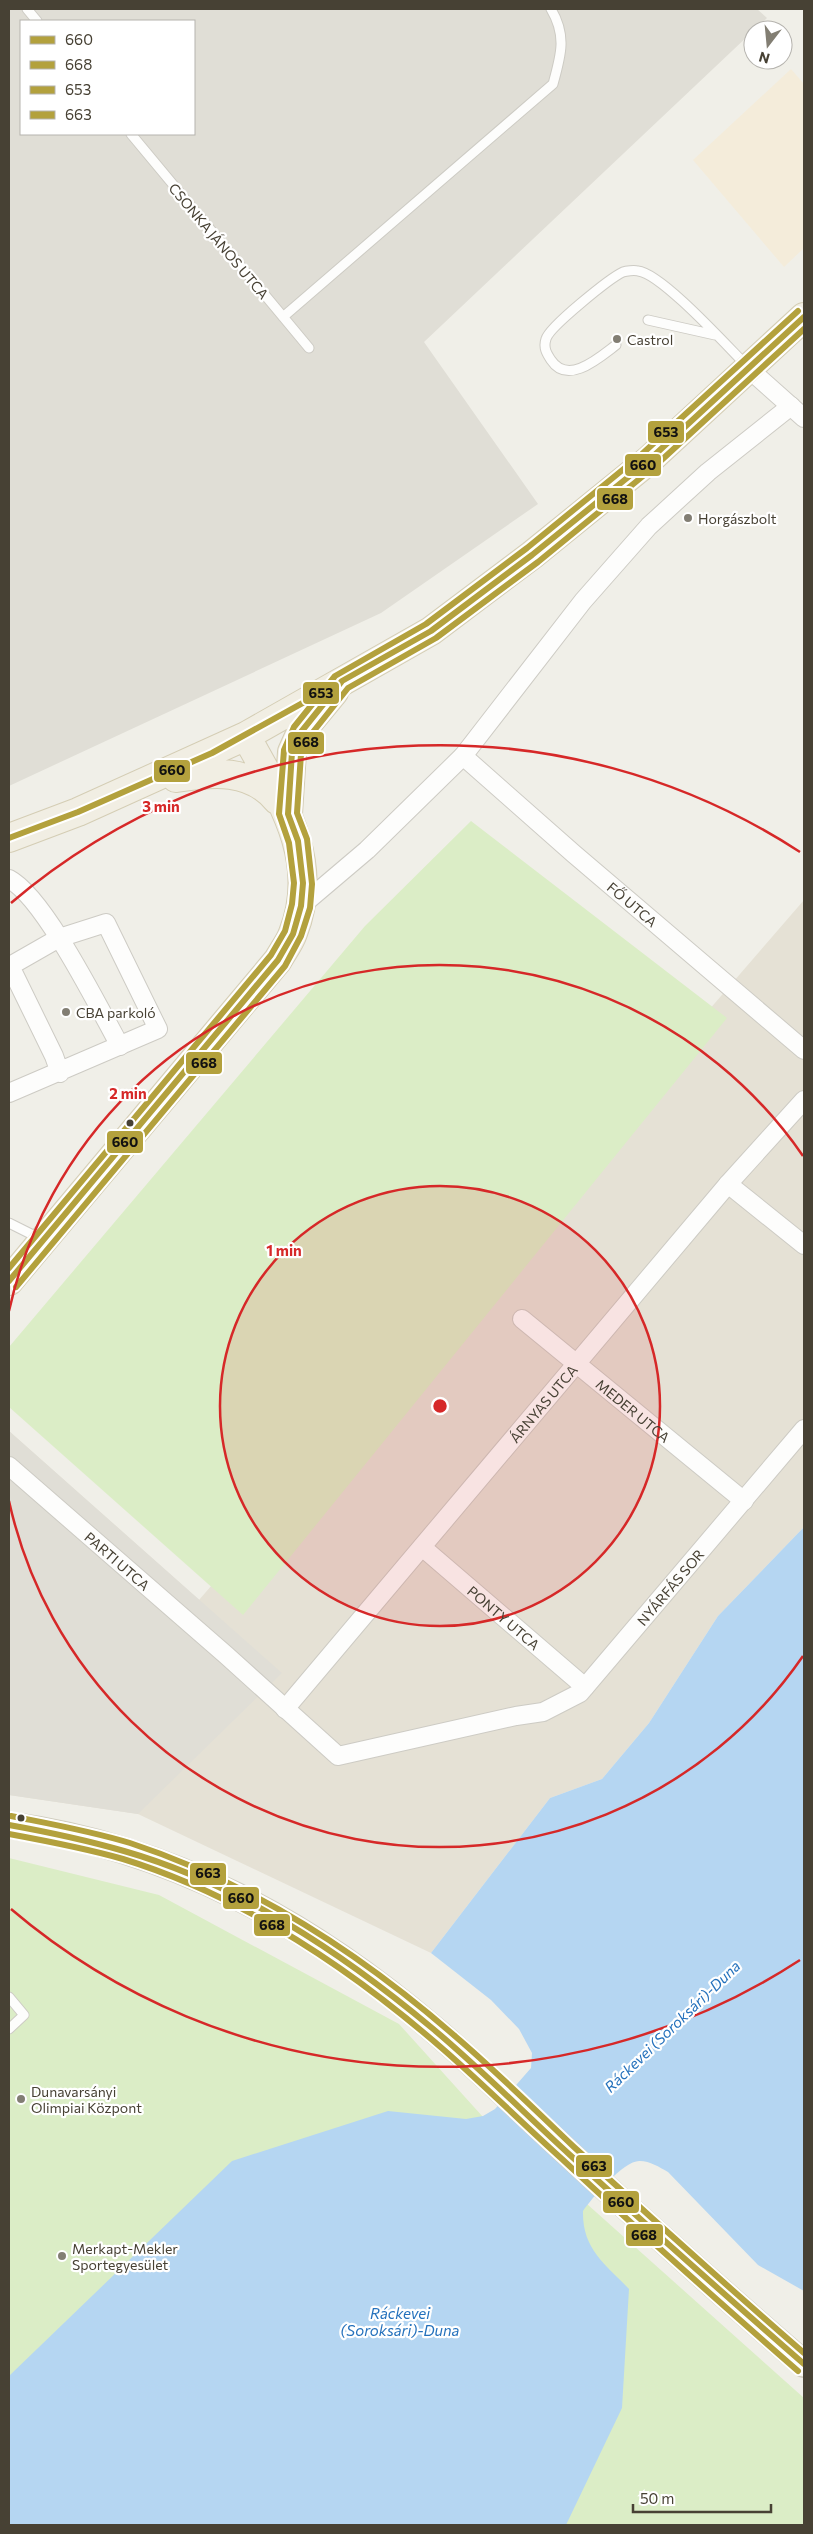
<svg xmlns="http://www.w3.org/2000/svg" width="813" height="2534" font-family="Commissioner,sans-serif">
<rect width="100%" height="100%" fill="#f0efe8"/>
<path fill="#e5e1d5" d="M804,900v627l-86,89 -69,107 -47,56 -52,19 -119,155 -293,-139 -129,-19v-364l190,169z"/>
<path fill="#f4ecda" d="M791,69l13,15v164l-20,19 -91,-107z"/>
<path fill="#e0ded6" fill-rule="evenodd" d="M9,9h748l10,9 -343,324 114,162 -157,109 -372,173zM21,21h173v113h-173z
M9,1431l273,242 -144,141 -129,-19z"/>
<path fill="#dbedc6" d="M471,821l256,197 -484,597 -234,-208v-60l356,-421z
M9,1858l150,37 240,129 84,93 100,93 4,-6 217,194v127h-795z"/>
<path fill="#b5d6f2" d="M804,1527v764l-46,-26 -90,-93c-9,-5 -18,-11 -28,-11 -16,-1 -48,37 -57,50 -1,38 22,53 46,78l-7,119 -56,117h-557v-149l223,-215 156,-50 78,8 17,-3 12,-7 36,-41 1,-15 -13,-24 -28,-29 -60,-47 119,-155 52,-19 47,-56 69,-107z"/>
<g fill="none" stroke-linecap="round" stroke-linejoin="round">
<g stroke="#cdcbc4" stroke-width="11">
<path id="lane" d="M27,9l10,12
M131,134l178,214
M283,317l270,-233c8,-29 14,-48 -2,-75
M648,320l67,15
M616,345c-16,12 -48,41 -65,15 -4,-6 -8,-12 -5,-21 3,-12 64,-61 77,-67 3,-1 11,-2 15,-1 23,2 89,75 108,94
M9,1223l32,16
M9,1997l15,18 -15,14"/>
</g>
<g stroke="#cdcbc4" stroke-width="20">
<g id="street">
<path d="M749,369l55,49"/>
<path id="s1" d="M463,756l111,98 230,196"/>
<path d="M9,879c35,18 90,129 111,167"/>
<path d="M301,906l66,-56 96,-94 120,-155 66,-75 59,-54 83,-66"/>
<path d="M9,1093l149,-64 -52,-106 -47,15 -49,28 44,90 6,17"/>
<path d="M728,1184l76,61"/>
<path id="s2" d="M522,1319l222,182"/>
<path id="s3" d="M9,1466l217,189 112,101 178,-40 27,-4 37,-19 224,-264"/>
<path id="s4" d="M422,1547l163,140"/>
<path id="s5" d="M285,1709l443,-525 76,-84"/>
</g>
</g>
<g stroke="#d0cdbf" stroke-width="28">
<path id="secondary" d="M9,1825c162,22 300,98 423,203 48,40 92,85 138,127 77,71 155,141 234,209"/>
</g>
<g stroke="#d4cdb4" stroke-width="30">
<path id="primary" d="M176,778c36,-6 75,-10 101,22
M288,814l4,-62 9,-20 33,-40
M9,838l69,-26 168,-76 185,-105 101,-76 116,-94 156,-144
M9,1281l269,-321c5,-9 12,-18 15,-27 29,-73 -13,-135 -47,-197"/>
</g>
<use href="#lane" stroke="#fdfdfc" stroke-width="9"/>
<use href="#street" stroke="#fdfdfc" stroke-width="18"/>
<use href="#secondary" stroke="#f6f5ee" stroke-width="25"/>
<use href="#primary" stroke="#f1eee3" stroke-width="28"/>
<g stroke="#fff" stroke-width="10">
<path id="bus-1" d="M9,838l69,-26 134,-59 116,-64
M9,1281l269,-321 15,-26 8,-28 2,-23 -5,-42 -10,-27 4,-62 9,-20 41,-51 89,-50 101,-76 116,-94 156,-144
M9,1825c39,7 77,15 115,26 115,33 217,101 308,177 48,40 92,85 138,127 77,71 155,140 234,209"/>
</g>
<g stroke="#fff" stroke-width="10">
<path id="bus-2" d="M16,1287l269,-321 16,-30 9,-28 2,-24 -5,-45 -10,-26 4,-59 8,-17 39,-49 88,-50 102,-76 116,-95 150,-138
M9,1834c38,7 76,14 114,25 120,37 227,109 321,191 40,35 78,73 118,109 77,72 156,142 236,212"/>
</g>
<g stroke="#fff" stroke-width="10">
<path id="bus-3" d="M9,1268l262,-313 14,-24 7,-27 2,-21 -5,-40 -10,-29 5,-64 10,-23 41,-51 91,-52 101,-76 115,-94 156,-143"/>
</g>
<g stroke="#fff" stroke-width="10">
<path id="bus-4" d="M11,1816c40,8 80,15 119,27 122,40 230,110 326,194 41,35 79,73 118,110 76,70 152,138 230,206"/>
</g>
<use href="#bus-1" stroke="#b3a13d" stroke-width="6"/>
<use href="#bus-2" stroke="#b3a13d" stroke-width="6"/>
<use href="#bus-3" stroke="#b3a13d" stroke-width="6"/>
<use href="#bus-4" stroke="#b3a13d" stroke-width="6"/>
</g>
<circle cx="440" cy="1406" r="220" fill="#d62828" fill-opacity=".12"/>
<g fill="none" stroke="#d62828" stroke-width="2.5">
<circle cx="440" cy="1406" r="220"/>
<path d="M803 1656A441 441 0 0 1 9 1501M9 1311A441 441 0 0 1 803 1156"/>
<path d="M800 1960A661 661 0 0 1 11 1909M11 903A661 661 0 0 1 800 852"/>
</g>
<g fill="#827e73" stroke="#fff" stroke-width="2">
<circle cx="617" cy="339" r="5"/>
<circle cx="688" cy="518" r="5"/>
<circle cx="66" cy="1012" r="5"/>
<circle cx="21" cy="2099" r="5"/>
<circle cx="62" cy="2256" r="5"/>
</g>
<g fill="#474134" stroke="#fff" stroke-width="2">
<circle cx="130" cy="1123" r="4.5"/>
<circle cx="21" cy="1818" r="4.5"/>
</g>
<g text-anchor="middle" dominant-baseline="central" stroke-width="4.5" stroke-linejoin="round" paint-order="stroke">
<g font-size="14" fill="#474134" stroke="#fff">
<text transform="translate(219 241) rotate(50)">CSONKA JÁNOS UTCA</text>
<text stroke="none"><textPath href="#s1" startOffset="225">FŐ UTCA</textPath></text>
<text stroke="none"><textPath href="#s5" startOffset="400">ÁRNYAS UTCA</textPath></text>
<text stroke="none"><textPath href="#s2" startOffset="144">MEDER UTCA</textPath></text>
<text stroke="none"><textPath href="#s3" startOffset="144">PARTI UTCA</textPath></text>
<text stroke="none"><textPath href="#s3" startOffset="829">NYÁRFÁS SOR</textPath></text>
<text stroke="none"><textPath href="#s4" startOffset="108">PONTY UTCA</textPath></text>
</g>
<g font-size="14" fill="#474134" stroke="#fff" text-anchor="start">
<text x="627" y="339">Castrol</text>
<text x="698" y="518">Horgászbolt</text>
<text x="76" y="1012">CBA parkoló</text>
<text x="31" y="2091">Dunavarsányi<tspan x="31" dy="16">Olimpiai Központ</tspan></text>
<text x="72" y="2248">Merkapt-Mekler<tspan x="72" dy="16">Sportegyesület</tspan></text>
</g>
<g font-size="15" font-style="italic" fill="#2471bc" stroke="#fff">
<text transform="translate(672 2026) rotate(-44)">Ráckevei (Soroksári)-Duna</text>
<text x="400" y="2313">Ráckevei<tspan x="400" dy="17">(Soroksári)-Duna</tspan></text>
</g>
</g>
<circle cx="440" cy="1406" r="8" fill="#d62828" stroke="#fff" stroke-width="2.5"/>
<g font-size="15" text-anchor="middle" font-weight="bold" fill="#d62828" stroke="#fff" stroke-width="4.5" stroke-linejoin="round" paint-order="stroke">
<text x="161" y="812">3 min</text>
<text x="128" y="1099">2 min</text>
<text x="284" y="1256">1 min</text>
</g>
<g stroke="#fff" stroke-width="2">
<rect x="647" y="420" width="38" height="24" rx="5" fill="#b3a13d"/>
<rect x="624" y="453" width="38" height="24" rx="5" fill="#b3a13d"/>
<rect x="596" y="487" width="38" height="24" rx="5" fill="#b3a13d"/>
<rect x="302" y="681" width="38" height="24" rx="5" fill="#b3a13d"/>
<rect x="287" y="731" width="38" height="24" rx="5" fill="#b3a13d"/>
<rect x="153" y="759" width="38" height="24" rx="5" fill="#b3a13d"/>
<rect x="185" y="1051" width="38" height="24" rx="5" fill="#b3a13d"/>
<rect x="106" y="1130" width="38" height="24" rx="5" fill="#b3a13d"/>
<rect x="189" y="1862" width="38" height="24" rx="5" fill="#b3a13d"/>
<rect x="222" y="1886" width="38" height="24" rx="5" fill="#b3a13d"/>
<rect x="253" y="1913" width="38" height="24" rx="5" fill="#b3a13d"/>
<rect x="575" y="2154" width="38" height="24" rx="5" fill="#b3a13d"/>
<rect x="602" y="2190" width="38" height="24" rx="5" fill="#b3a13d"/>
<rect x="625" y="2223" width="39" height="24" rx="5" fill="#b3a13d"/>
</g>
<g font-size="14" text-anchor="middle" font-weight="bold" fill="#111">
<text x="666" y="437">653</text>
<text x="643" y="470">660</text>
<text x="615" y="504">668</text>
<text x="321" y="698">653</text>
<text x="306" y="747">668</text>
<text x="172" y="775">660</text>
<text x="204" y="1068">668</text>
<text x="125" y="1147">660</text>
<text x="208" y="1878">663</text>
<text x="241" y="1903">660</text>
<text x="272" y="1930">668</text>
<text x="594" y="2171">663</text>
<text x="621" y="2207">660</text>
<text x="644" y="2240">668</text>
</g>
<rect width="813" height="2534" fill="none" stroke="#474134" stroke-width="20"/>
<rect x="20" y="20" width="175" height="115" fill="#ffffff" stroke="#b5b3ae"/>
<rect x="30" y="36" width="25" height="8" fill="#b3a13d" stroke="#b5b3ae"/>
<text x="65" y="45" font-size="15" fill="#474134">660</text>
<rect x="30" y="61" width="25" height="8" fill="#b3a13d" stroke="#b5b3ae"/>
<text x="65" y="70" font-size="15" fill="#474134">668</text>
<rect x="30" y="86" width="25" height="8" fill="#b3a13d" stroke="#b5b3ae"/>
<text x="65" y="95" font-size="15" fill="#474134">653</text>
<rect x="30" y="111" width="25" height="8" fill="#b3a13d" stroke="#b5b3ae"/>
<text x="65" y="120" font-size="15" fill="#474134">663</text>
<g transform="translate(768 45) rotate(196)"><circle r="24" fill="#ffffff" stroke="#b5b3ae"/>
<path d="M0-4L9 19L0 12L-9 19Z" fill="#827e73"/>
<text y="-8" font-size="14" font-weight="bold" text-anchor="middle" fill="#474134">N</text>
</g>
<path d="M633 2504v8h138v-8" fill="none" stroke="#474134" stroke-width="2.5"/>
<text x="640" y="2504" font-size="15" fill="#474134" stroke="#ffffff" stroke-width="4" paint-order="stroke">50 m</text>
</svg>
